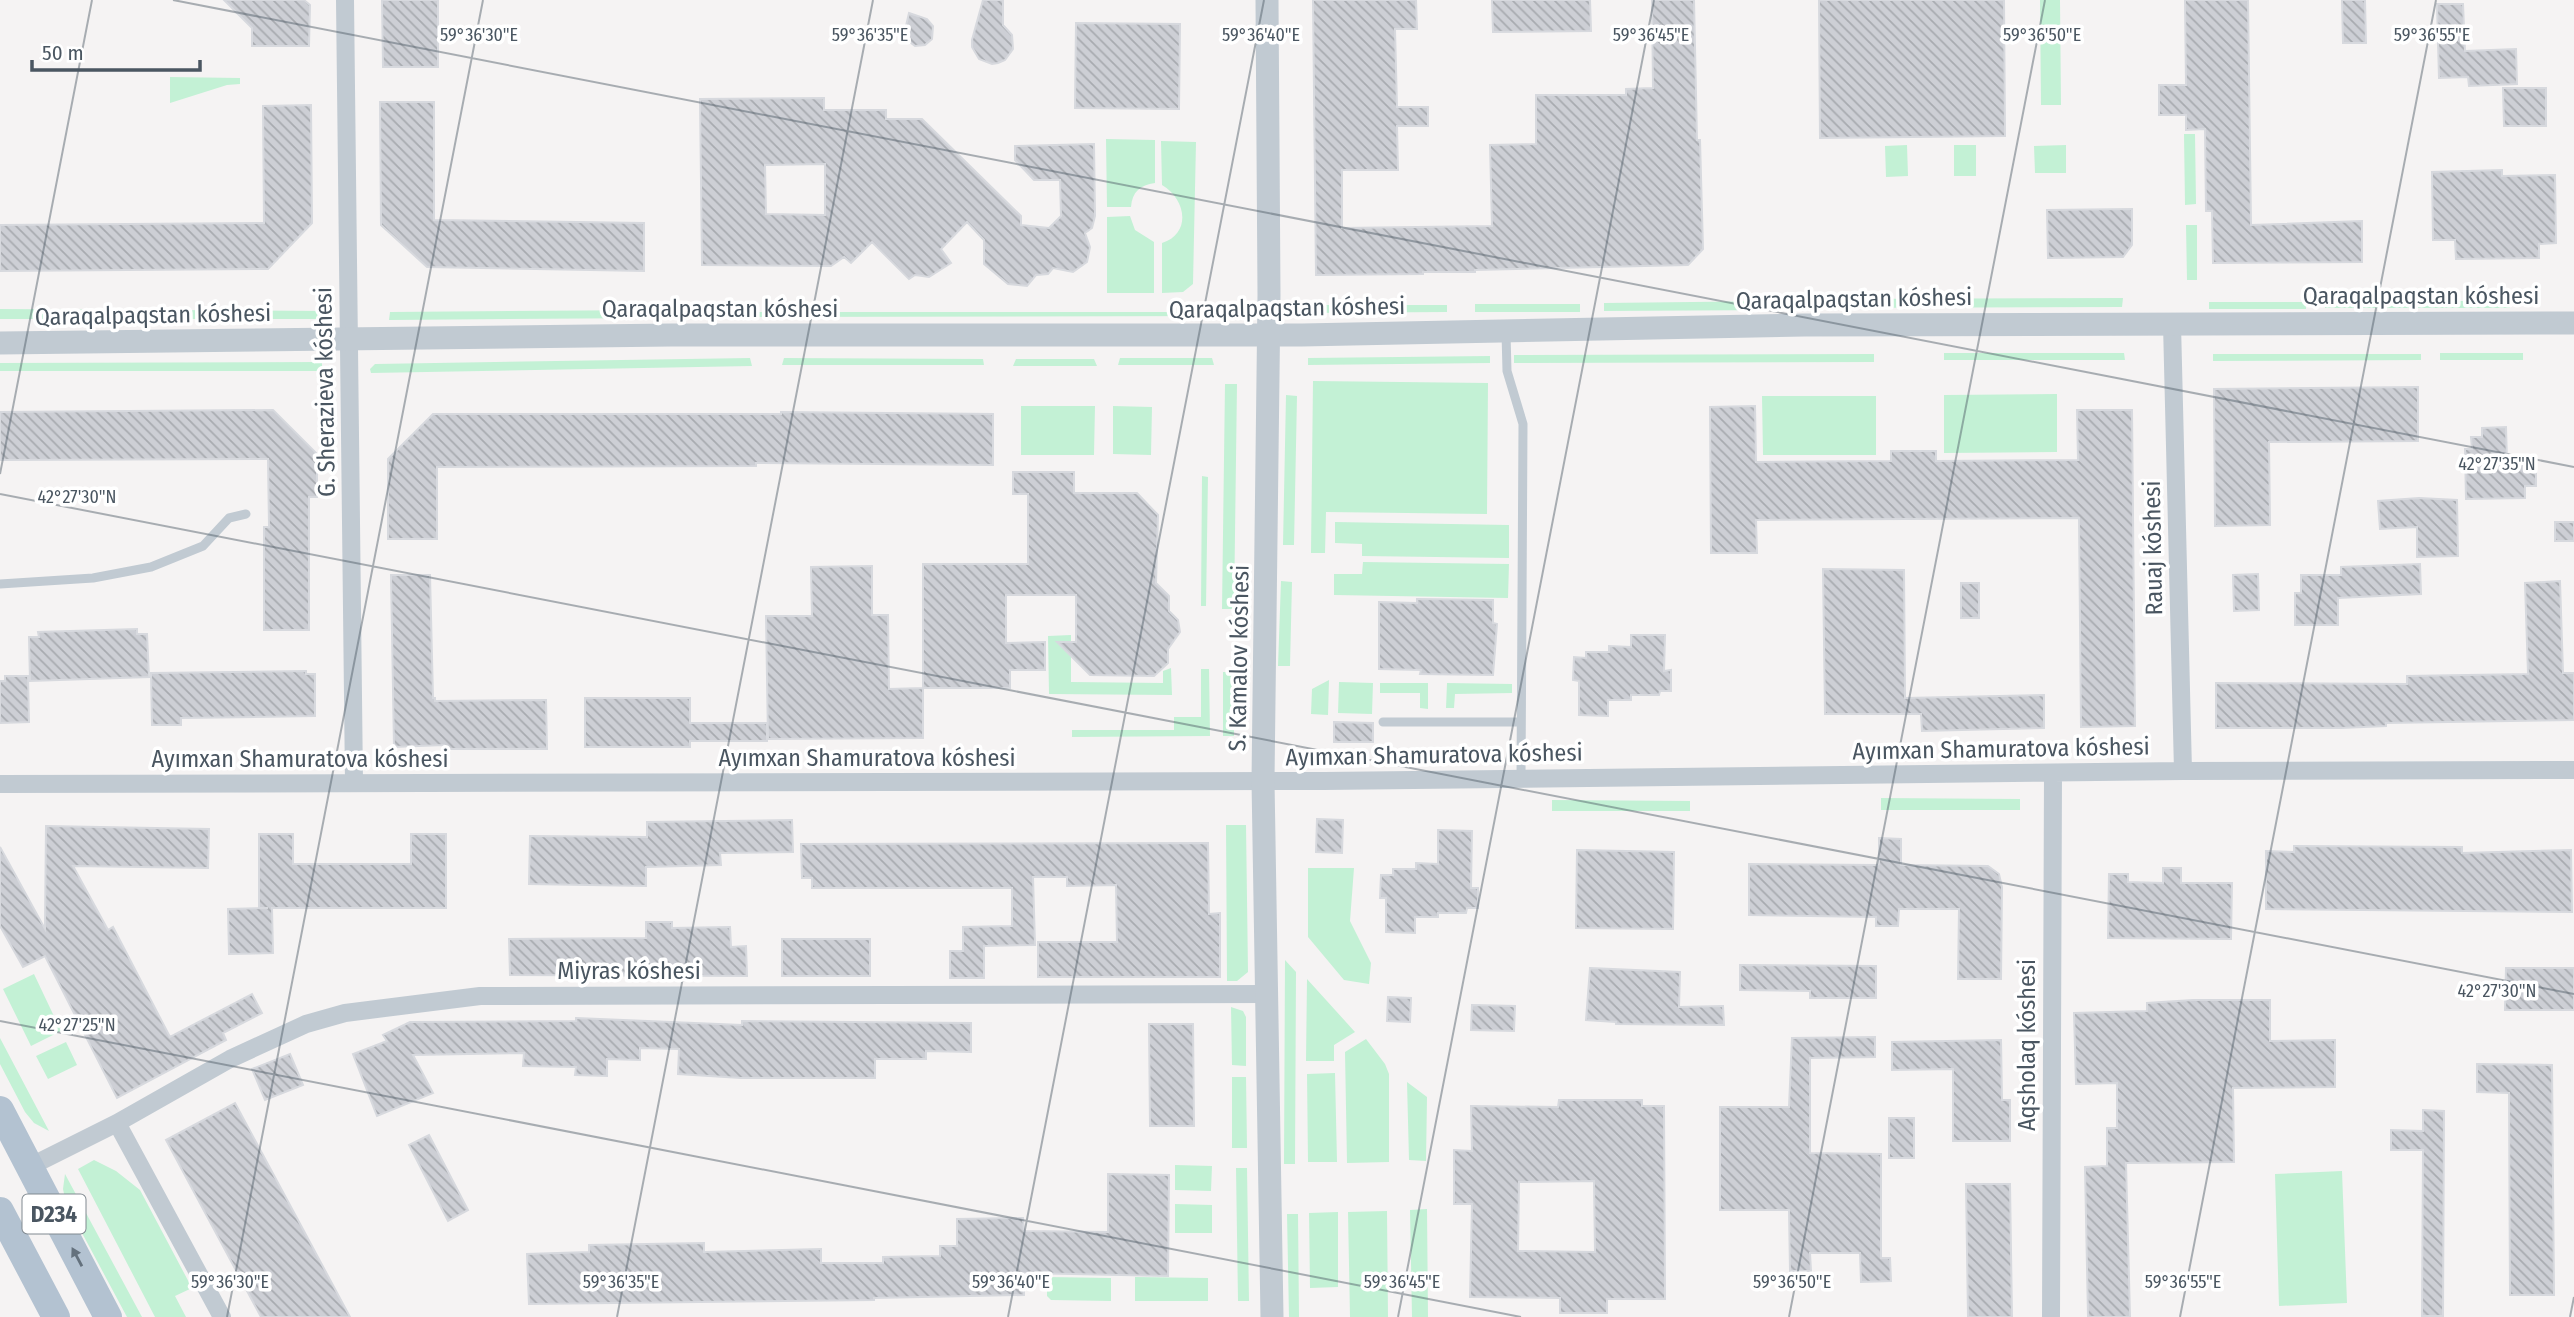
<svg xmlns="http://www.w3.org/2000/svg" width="2574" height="1317" viewBox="0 0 2574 1317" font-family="'Fira Sans Condensed',sans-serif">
	<defs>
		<pattern id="building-back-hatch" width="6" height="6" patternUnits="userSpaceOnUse" patternTransform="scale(1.75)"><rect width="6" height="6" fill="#cdcfd5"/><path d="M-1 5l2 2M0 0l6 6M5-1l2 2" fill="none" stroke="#a8abb0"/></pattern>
	</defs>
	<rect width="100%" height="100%" fill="#f5f3f3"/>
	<!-- green -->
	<path fill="#c3f1d5" d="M2040 0H2060L2061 105H2041Z
		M170 77 240 78V84L227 85 170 103Z
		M2184 134H2195L2196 204 2185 205Z
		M1106 139 1155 140V183C1140 185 1132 192 1131 207H1107Z
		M1161 141 1196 142 1193 284 1183 292 1162 293V243C1192 233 1186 199 1162 185Z
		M1907 145 1908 176 1886 177 1885 146Z
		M1954 145H1976V176H1954Z
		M2066 145V173H2035L2034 146Z
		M1130 216 1135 230 1154 242V293H1107V217Z
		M2186 225H2197V280H2187Z
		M2123 298 2122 307 1833 308 1832 299Z
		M1782 301V310L1604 311V303Z
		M2325 301H2509L2510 308H2325Z
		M2209 302H2306V309H2209Z
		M1475 304H1580V312H1475Z
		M1307 305H1447V312L1307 313Z
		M0 309 322 311V319H0Z
		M659 310 660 318 389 320 390 312Z
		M704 312H1219L1218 316 704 317Z
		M1944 353H2124L2125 360H1944Z
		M2440 353H2523V360H2440Z
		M1874 354V362L1514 363V355Z
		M2213 354H2421V360L2213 361Z
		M1490 356V363L1308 365V358Z
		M750 358 752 366 371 373 370 369 375 364Z
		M784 358 983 359 984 365H782Z
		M1120 358H1212L1214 365H1118Z
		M1016 359H1094L1097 366H1013Z
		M322 362V371H0V363Z
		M1313 381 1488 383 1487 514 1326 512 1325 553H1311Z
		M1225 384H1237L1234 609H1222Z
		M2057 394V452L1944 453V395Z
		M1286 395 1297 396 1294 545H1283Z
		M1762 396H1876V455H1763Z
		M1021 406H1095L1094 455H1021Z
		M1113 406 1152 407 1151 455 1113 454Z
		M1202 476 1208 477 1206 606H1201Z
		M1335 522 1509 525V558L1362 556V544L1335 543Z
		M1363 562 1509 564 1508 598 1334 595V574H1362Z
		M1281 581 1292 582 1290 666H1278Z
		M1071 635V682L1163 683V671L1171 668 1172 695 1049 694 1048 636Z
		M1201 669H1209L1210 736 1072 737V730H1174V717H1201Z
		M1223 672H1234V736H1223Z
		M1329 680 1328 715 1311 714 1312 689Z
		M1339 682 1373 683 1372 714 1338 713Z
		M1380 683H1428V709L1420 708V693H1380Z
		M1447 683 1512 684V693L1455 694 1454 708H1446Z
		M1881 798 2020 799V810H1881Z
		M1552 800 1690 801V811H1552Z
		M1226 825H1246L1248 972 1237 981H1227Z
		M1308 868H1354L1350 921 1371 963 1369 984 1344 980 1308 937Z
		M1285 960 1296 972 1295 1164H1284Z
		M34 974 61 1031 31 1046 3 989Z
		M1307 979 1355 1032 1334 1045V1061H1306Z
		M1231 1007 1243 1011 1246 1017V1066L1232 1065Z
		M0 1038 49 1131 34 1123 25 1112 0 1064Z
		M1366 1039 1385 1064 1389 1074V1162L1347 1163 1345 1052Z
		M66 1042 77 1065 48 1079 36 1056Z
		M1335 1073 1337 1162H1308L1307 1074Z
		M1232 1077H1246L1247 1148H1232Z
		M1407 1082 1427 1097 1426 1161 1409 1160Z
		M94 1160 116 1171 140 1190 192 1288 175 1296 186 1317H155L78 1169Z
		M1175 1165 1212 1166 1211 1191 1175 1190Z
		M1236 1168H1247L1249 1301H1238Z
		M2342 1171 2347 1303 2279 1306 2275 1174Z
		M65 1174 142 1317H127L66 1203 63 1189Z
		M1175 1204 1212 1205V1233H1175Z
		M1427 1209 1428 1317H1412L1410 1210Z
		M1387 1211 1388 1317H1350L1348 1212Z
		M1338 1212V1287L1310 1288 1309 1213Z
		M1287 1214H1298L1299 1317H1289Z
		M1047 1277 1111 1278V1301L1051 1300 1047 1296Z
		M1135 1277 1208 1278V1301H1135Z"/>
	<!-- building -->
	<path fill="url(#building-back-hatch)" stroke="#d7d9de" stroke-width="2" fill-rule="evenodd" d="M224 0H304L310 5 309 46H252V28Z
		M382 0H438V67H383Z
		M983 0H1003V25L1012 35 1013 49 1005 60 998 63 992 64 979 59 972 47V40Z
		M1313 0H1416L1417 29H1395L1397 107H1428V126H1397L1398 170H1342V228L1492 226 1490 145 1536 144V95H1626V89L1653 88 1652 0H1694L1697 140H1700L1703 249 1688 265 1475 270V272H1423V274L1316 275Z
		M1492 0H1590L1591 31 1493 32Z
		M1819 0H2004L2005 136 1820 138Z
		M2185 0H2248L2251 225 2362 221V262L2213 263 2212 211H2206L2205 129 2186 130V115H2159V85H2186Z
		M2342 0H2365L2366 43H2343Z
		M2437 4H2463L2465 51 2516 49 2517 84 2469 86 2468 77 2439 78Z
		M909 13 927 19 933 26 932 39 925 45 915 46 907 40 905 30Z
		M1076 23 1180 24 1179 109 1075 108Z
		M2503 88H2546V126H2504Z
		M824 98V110H886V119H922L1021 216V225L1049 228 1061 216 1060 180H1034L1015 160V146L1094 144 1095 216 1092 228 1085 233 1090 247 1087 262 1073 272 1053 268 1048 274 1036 275 1027 286 1008 284 984 264V240L967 222 941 249 951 263 929 277 915 275 909 279 872 242 851 263 844 257 831 266 702 265 700 99ZM825 164V215L766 214 765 165Z
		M380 102H434V220L644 223V271L427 267 381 225Z
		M311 105 312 223 268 269 0 271V225L264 223 263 106Z
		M2502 170V176L2555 175 2556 243 2539 244V258L2456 259 2455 240H2433L2432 172Z
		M2132 209V245L2123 257 2048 258 2047 210Z
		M2418 387V441L2269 442 2270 525 2215 526 2214 389Z
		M1755 406 1756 462 1891 461V451H1936V461L2078 460 2077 410H2132L2135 726 2081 727 2079 518 1756 520 1757 553H1711L1710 407Z
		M273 410 317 454V497H309V630H264V527H269L268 459 0 460V412Z
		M781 412 993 414V465L756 463V466L437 467V539H388V459L433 414H781Z
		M2506 427 2507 461H2536V486H2525V498L2466 499 2465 449H2472L2471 437H2482V428Z
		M1013 472H1074V493H1137L1158 515 1156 583 1169 596V611L1178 620 1180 632 1168 649V663L1154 676 1090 675 1057 642H1076V595H1006V643L1045 642V670H1010V688H923V564H1028V494H1013Z
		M2419 498 2457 500 2458 556 2417 557V527L2380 529 2378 501Z
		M2555 522H2574V541H2555Z
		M2420 564 2421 594 2338 598V625H2295V593H2301V575H2341V567Z
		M872 566V615H888L889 689 923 688V738L768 739 766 616H812L811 567Z
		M1823 569 1904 570 1905 698 2044 695V728L1922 731 1921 714H1825Z
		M2258 574 2259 610 2234 611 2233 575Z
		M391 575H430L433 698H435V701L546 700 547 749H444V745L394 747Z
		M2560 581 2563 673H2574V720L2386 723V726L2341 728H2216V683L2407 684V676L2528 674 2525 583Z
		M1961 583H1979V618H1961Z
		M1417 599 1493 600V623L1497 624 1493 675 1420 674 1421 670 1379 669V602L1417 603Z
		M137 629V634H147L149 677 30 681 29 637H39L38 632Z
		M1631 635H1665L1664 671 1671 670V691H1660L1659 695H1631V700H1608V716L1579 715V681L1573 680 1574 657 1586 658V652H1609V646L1631 647Z
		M306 671V674H315V716L181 718V725H152L151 673Z
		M5 676H28L29 722 0 723V681H5Z
		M585 698H690V723H767V741H690V747H585Z
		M1334 722 1373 723V742H1334Z
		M1317 819 1343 820 1342 853 1316 852Z
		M792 820 793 852 720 853 721 865 646 867V886L529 884 530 836 647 837V822Z
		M46 826 209 829 208 868 73 866 108 930 113 927 170 1037 252 994 262 1013 223 1033 226 1040 117 1098 45 956 23 967 0 926V847L45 929Z
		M1438 830 1472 831 1471 888H1478V908H1467L1466 913H1438V917H1415V933L1386 932V898H1380L1381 875H1393V869H1416V863L1438 864Z
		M259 834H293V864H411V834H446V908H272L273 953 229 954 228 909 268 908H259Z
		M1879 838 1901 839V865L1988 866 1999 874 2002 887 2001 979H1958L1959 909H1899L1898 926H1876V917L1749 915V864L1877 865 1879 864Z
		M1208 843 1209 914 1220 913V977H1038V942H1117L1116 885 1067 886V877H1033L1035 945 984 946V978H950V951H963V927L1012 926V888H812V878H802L801 844Z
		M2294 846 2462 847V853L2571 850 2572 912 2266 909V851L2294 852Z
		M1577 850 1674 852 1673 929 1576 928Z
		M2163 868H2181V883H2232L2231 939 2108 938 2109 874H2128V882L2163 883Z
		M646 922H672V928L730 927 731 947 746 946 747 976 510 975 509 939 646 938Z
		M782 939H870V976H782Z
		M1740 965 1876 966V998H1810V991L1740 990Z
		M1590 968 1680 972 1679 1007 1723 1006 1724 1025 1616 1024V1022L1586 1020Z
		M2506 968H2574V1010H2505Z
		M1388 997 1411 998 1410 1022 1387 1021Z
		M2193 1000H2270V1041L2335 1040V1087L2233 1088 2234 1162 2126 1163 2130 1317H2088L2085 1167 2107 1166V1128H2117V1083L2076 1084 2074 1013 2147 1011V1003Z
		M1472 1005 1515 1006 1514 1031 1471 1030Z
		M576 1018 742 1025V1021L971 1023V1052L926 1051V1059H875V1078H741L678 1074 679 1049 640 1048V1060L607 1059V1076L575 1075 576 1067 523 1066 524 1053 413 1055 433 1093 377 1116 353 1054 387 1041 383 1035 410 1022 576 1021Z
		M1149 1024H1193L1194 1126H1150Z
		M1875 1037V1057L1810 1058V1153L1881 1154V1258H1890L1891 1281 1861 1282 1860 1253H1810L1811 1271H1790L1789 1210H1720V1107H1789L1792 1038Z
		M2001 1040 2002 1100H2010V1141H1953V1069L1892 1070V1042Z
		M290 1054 303 1085 265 1100 252 1069Z
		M2477 1064 2552 1065 2554 1295H2510L2509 1093 2477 1092Z
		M1559 1100H1642V1106H1664L1665 1299H1607V1313H1560V1298L1470 1297 1472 1204H1454V1150L1472 1151 1471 1106 1558 1107ZM1594 1181 1595 1252 1518 1251 1519 1182Z
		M235 1103 298 1220 350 1317H261L166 1140Z
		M2423 1110 2444 1111 2443 1316H2422L2423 1150H2391V1130L2423 1131Z
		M1889 1118H1914V1158H1889Z
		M429 1135 468 1210 448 1221 409 1145Z
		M1108 1174 1169 1175 1168 1276 1024 1273V1295L874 1298V1300L529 1304 527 1254 589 1252V1245L704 1243V1252L821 1249V1263H883V1257L940 1256V1246H957V1219L1023 1218 1024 1231 1108 1232Z
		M1966 1184H2010L2012 1317H1968Z"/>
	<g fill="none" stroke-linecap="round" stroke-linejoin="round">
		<!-- service -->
		<path stroke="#c1cad2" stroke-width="9" d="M1506 333 1507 371 1523 424 1521 779
			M0 584 93 578 151 567 203 546 229 518 246 514
			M1383 722H1521"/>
		<!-- minor -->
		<path stroke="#c1cad2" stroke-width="18" d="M345 0 354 783
			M2172 324 2183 771
			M0 784 1324 781 2183 771 2574 770
			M117 1123 222 1317
			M29 1167 117 1123 230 1059 306 1024 345 1013 480 996 1267 994
			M2051 1317 2053 773"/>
		<!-- tertiary -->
		<path stroke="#c1cad2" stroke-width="23" d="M1267 0 1269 295 1263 781 1272 1317
			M0 343 671 335H1302L1804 325 2574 323"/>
		<!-- primary -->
		<path stroke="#b3c2d1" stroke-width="28" d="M0 1110 108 1317
			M0 1211 56 1317"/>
	</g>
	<!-- one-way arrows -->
	<defs><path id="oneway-solid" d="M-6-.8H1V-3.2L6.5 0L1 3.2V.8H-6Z" transform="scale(1.75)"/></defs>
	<use fill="#64717d" href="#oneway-solid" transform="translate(77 1257) rotate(-118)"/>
	<!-- ticks -->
	<path fill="none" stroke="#4a5661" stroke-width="2" stroke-opacity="0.45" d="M173 0 2574 467M0 474 92 0M0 494 2574 994M0 1021 1521 1317M227 1317 483 0M617 1317 873 0M1008 1317 1264 0M1398 1317 1654 0M1789 1317 2045 0M2180 1317 2436 0M2570 1317 2574 1297"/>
	<g text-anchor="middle" stroke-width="7" stroke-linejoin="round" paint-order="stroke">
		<!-- shield labels -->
		<rect fill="#fff" stroke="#808990" stroke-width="2" x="22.5" y="1194.5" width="63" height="39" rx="5"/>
		<g font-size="23" font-weight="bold" fill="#4a5661">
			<text x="54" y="1222">D234</text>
		</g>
		<!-- street labels -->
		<g font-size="24" fill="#4a5661" stroke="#fff">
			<text x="2421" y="304">Qaraqalpaqstan kóshesi</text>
			<text transform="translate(1854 299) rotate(-1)" y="8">Qaraqalpaqstan kóshesi</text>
			<text transform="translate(1287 308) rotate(-1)" y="8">Qaraqalpaqstan kóshesi</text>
			<text x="720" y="317">Qaraqalpaqstan kóshesi</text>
			<text transform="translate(153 315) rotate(-1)" y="8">Qaraqalpaqstan kóshesi</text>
			<text transform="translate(325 392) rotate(-91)" y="8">G. Sherazieva kóshesi</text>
			<text transform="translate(2153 548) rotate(-91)" y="8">Rauaj kóshesi</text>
			<text transform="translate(1239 658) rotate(-89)" y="8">S. Kamalov kóshesi</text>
			<text transform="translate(2001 749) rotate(-1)" y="8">Ayımxan Shamuratova kóshesi</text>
			<text transform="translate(1434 755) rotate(-1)" y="8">Ayımxan Shamuratova kóshesi</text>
			<text x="867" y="766">Ayımxan Shamuratova kóshesi</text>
			<text x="300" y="767">Ayımxan Shamuratova kóshesi</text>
			<text x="629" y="979">Miyras kóshesi</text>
			<text transform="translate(2027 1045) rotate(-90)" y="8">Aqsholaq kóshesi</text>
		</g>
	</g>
	<g font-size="18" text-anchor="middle" fill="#4a5661" stroke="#fff" stroke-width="7" stroke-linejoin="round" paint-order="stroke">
		<text x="479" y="41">59°36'30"E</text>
		<text x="870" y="41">59°36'35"E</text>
		<text x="1261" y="41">59°36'40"E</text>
		<text x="1651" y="41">59°36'45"E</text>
		<text x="2042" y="41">59°36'50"E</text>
		<text x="2432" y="41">59°36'55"E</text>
		<text x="2497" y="470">42°27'35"N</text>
		<text x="77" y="503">42°27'30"N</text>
		<text x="2497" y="997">42°27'30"N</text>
		<text x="77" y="1031">42°27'25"N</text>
		<text x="230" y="1288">59°36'30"E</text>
		<text x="621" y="1288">59°36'35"E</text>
		<text x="1011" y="1288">59°36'40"E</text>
		<text x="1402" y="1288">59°36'45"E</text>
		<text x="1792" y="1288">59°36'50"E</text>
		<text x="2183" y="1288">59°36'55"E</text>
	</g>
	<!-- scale -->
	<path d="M32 60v10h168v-10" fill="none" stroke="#4a5661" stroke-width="3.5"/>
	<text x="42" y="60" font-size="21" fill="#4a5661" stroke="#ffffff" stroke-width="5" paint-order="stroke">50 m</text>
</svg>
